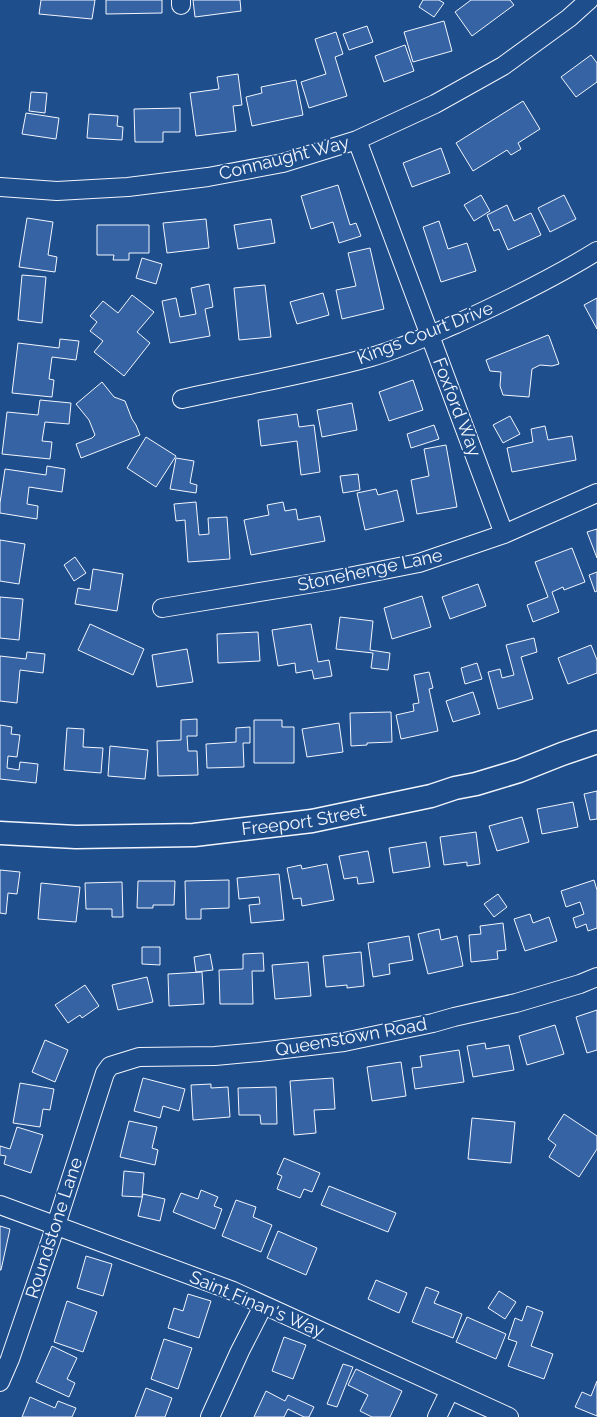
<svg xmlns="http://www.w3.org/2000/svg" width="597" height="1417" viewBox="0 0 597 1417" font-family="Raleway,sans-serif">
	<rect width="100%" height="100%" fill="#1f4e8c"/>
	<!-- building -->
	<path fill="#3563a3" stroke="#f2f6ff" d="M41 0H95L92 19 39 14Z
		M106 0H162V13L106 14Z
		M193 0H240L241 11 195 17Z
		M423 0H439L444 3 434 17 419 7Z
		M471 0H510L514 5 472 36 455 12Z
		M444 21 452 51 413 62 404 32Z
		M367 26 373 42 349 50 343 34Z
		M336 32 343 54 335 57 347 96 309 108 301 82 326 74 315 39Z
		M405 45 414 71 384 82 375 56Z
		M591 55 597 63V82L576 97 561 77Z
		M238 74 242 105 233 106 236 131 196 136 190 93 219 89 217 77Z
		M296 80 303 115 252 126 246 97 262 93 261 87Z
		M31 92 47 93 45 113 29 111Z
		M523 101 540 129 518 143 521 149 511 155 507 150 473 171 456 143Z
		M180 108V132H163V142H135L134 109Z
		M26 113 59 118 56 139 22 134Z
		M89 114 118 116 117 126 123 127 122 140 87 138Z
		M441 148 450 173 412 187 403 163Z
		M338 185 350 225 356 223 361 236 339 243 333 222 311 229 301 196Z
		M481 195 490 211 474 221 464 205Z
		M564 195 576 219 550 232 538 208Z
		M507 205 514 221 531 213 541 235 508 250 499 229 494 231 487 215Z
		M27 218 53 222 48 255 57 257 55 272 19 267Z
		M206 219 209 248 167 253 163 223Z
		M271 219 275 243 238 249 234 225Z
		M439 221 448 249 467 243 476 271 441 282 423 227Z
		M97 225H149V253H129V260H113L114 255H97Z
		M370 248 384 309 342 319 336 290 356 286 348 253Z
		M142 258 162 264 156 284 136 278Z
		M22 275 46 277 42 323 18 320Z
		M209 284 213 307 205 309 210 336 170 343 162 301 176 298 180 317 196 314 191 288Z
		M265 285 271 337 239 340 234 288Z
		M323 293 329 315 297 324 290 302Z
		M132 295 154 312 137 332 150 343 124 376 94 352 103 341 90 331 97 322 90 316 103 301 118 313Z
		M597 298V329L584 305Z
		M548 335 549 336 559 364 552 366 540 365 532 369 529 397 503 395 500 386 501 372 490 371 486 360Z
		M60 339 79 341 76 360 52 357 49 379 54 380 52 397 12 393 18 343 59 348Z
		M413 380 423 410 389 421 379 392Z
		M102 382 114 397 125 401 132 419 136 425 140 435 81 458 76 444 92 438 95 435 89 420 76 404Z
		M40 400 71 403 69 424 45 422 42 441 52 442 50 459 2 454 7 412 38 415Z
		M352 403 357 430 322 437 317 410Z
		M297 414 299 427 314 425 320 472 301 475 297 441 261 446 258 420Z
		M510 416 520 434 503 443 493 425Z
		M434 425 439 439 411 448 407 434Z
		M545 426 548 440 572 436 576 460 512 472 507 448 533 442 531 429Z
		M146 437 176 456 156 487 127 468Z
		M446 445 457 507 417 514 411 480 429 476 424 449Z
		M176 458 194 461 190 483 197 485 196 493 170 489Z
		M47 466 65 469 62 492 29 487 27 504 38 506 37 519 0 513V503L5 469 46 475Z
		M358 474 360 490 343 493 340 476Z
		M376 489 378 495 397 490 404 521 365 530 357 493Z
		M196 502 199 535 209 534 208 518 227 517 230 559 188 562 185 520 176 521 174 504Z
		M283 502 285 511 296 509 298 520 320 516 325 541 251 555 244 520 269 515 267 505Z
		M597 529V558L587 532Z
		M0 540 25 544 19 584 0 581Z
		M572 548 585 582 564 590 563 587 552 592 559 612 533 622 527 605 548 597 535 562Z
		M75 557 86 573 74 581 64 565Z
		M93 569 123 574 117 611 75 604 78 588 90 590Z
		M597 572V591L595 592 589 575Z
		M478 584 486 606 450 619 442 597Z
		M422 596 431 627 392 639 384 608Z
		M0 597 23 599 19 640 0 638Z
		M340 617 373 621 370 650 390 653 388 670 371 668 373 653 336 649Z
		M90 624 144 649 133 675 78 650Z
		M311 624 318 662 329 660 332 676 314 679 312 670 296 673 295 663 278 666 272 630Z
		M258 632 260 661 218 663 217 634Z
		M534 638 537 652 521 657 533 699 498 709 488 672 500 669 502 678 514 675 506 645Z
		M591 645 597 660V673L568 684 558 658Z
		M187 649 193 682 157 687 152 655Z
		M27 652 45 654 43 673 20 670 17 703 0 701V656L26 659Z
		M477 663 482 679 465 684 461 668Z
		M429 672 433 688 429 689 438 731 401 739 396 715 414 711 413 704 419 703 414 675Z
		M473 692 480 714 453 722 446 701Z
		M391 712 392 742 367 743V745L351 746 350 713Z
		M197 719V736H187L188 751H197L198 775 158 776 157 741 181 740V720Z
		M254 720H282V727H294V763H254Z
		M339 723 343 752 307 757 302 729Z
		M0 725 12 727 11 734 20 735 17 757 8 756 7 768 19 770 20 762 38 764 36 783 0 779Z
		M250 727V743H243L244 767 207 768 206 744 236 742V728Z
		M67 728 84 729 83 747 103 748 101 773 64 770Z
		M110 746 148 750 145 779 108 776Z
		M597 791V819L590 820 584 794Z
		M573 802 578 827 542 834 537 809Z
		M522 817 529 842 497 851 489 826Z
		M476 832 480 864 467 866V862L444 865 440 837Z
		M426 842 430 867 393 873 389 848Z
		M368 851 374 882 358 884 357 877 344 879 339 856Z
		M327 864 334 900 302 906 301 898 293 899 287 868 301 865 302 869Z
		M0 870 20 872 17 894 8 893 6 914 0 913Z
		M279 874 284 920 251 923 249 905 260 904 259 897 239 899 237 878Z
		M229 880V908L201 909V919H186L185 881Z
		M594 880 597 890V928L588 931 586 924 576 928 573 918 584 914 580 902 566 907 561 891Z
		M138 881H175L174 905H153V908H137Z
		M122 882 123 917H112V909H86L85 883Z
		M41 883 80 887 76 922 38 919Z
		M498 894 507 907 494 917 484 904Z
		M530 914 533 923 549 917 557 941 525 951 514 919Z
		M503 923 506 950 497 951 498 959 471 962 469 935 481 934 480 926Z
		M439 929 441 940 457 936 463 966 428 974 418 934Z
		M409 936 413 960 389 964 390 974 373 977 368 943Z
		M142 947H160V965L142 964Z
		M361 952 364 986 347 988V985L326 987 323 956Z
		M263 953 264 971H252L253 1004H220L219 970 243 969V954Z
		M210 954 213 970 196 972 194 957Z
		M308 962 311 996 275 999 272 965Z
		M202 972 204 1004 169 1006 168 974Z
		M147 977 153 1002 118 1010 112 985Z
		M85 985 99 1006 82 1018 80 1015 68 1023 55 1005Z
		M597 1010V1050L587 1053 576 1017Z
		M555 1025 564 1054 527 1065 519 1036Z
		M45 1040 68 1050 55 1082 32 1072Z
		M485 1043 486 1049 509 1045 514 1070 473 1077 467 1046Z
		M459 1050 464 1082 415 1089 412 1068 422 1067 420 1056Z
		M401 1062 406 1096 372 1101 367 1067Z
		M143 1078 185 1089 179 1111 163 1106 160 1118 134 1111Z
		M333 1078 335 1109 314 1110 316 1133 294 1135 290 1081Z
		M20 1083 54 1089 50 1110 43 1109 40 1127 13 1123Z
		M211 1084V1088L228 1087 230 1117 193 1120 191 1085Z
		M276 1087 277 1124H261L260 1115H239L238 1088Z
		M564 1114 597 1136V1149L579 1177 549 1157 556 1145 548 1139Z
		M472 1118 515 1122 511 1163 468 1159Z
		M129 1121 157 1127 152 1148 158 1150 155 1165 120 1157Z
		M17 1127 43 1135 31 1173 4 1164 6 1156 0 1155V1146L10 1149Z
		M284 1158 320 1173 312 1192 304 1189 300 1198 277 1189 282 1176 277 1174Z
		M124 1171 144 1173 142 1197 122 1196Z
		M329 1186 396 1213 388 1232 321 1205Z
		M201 1190 218 1197 214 1206 222 1209 215 1229 173 1212 181 1193 198 1199Z
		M143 1194 165 1199 160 1221 138 1216Z
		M236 1200 256 1207 253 1217 272 1225 261 1252 222 1236Z
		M0 1226 10 1229 1 1270H0Z
		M278 1231 317 1248 306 1275 267 1258Z
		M86 1256 112 1264 103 1296 77 1288Z
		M376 1280 407 1293 399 1313 368 1299Z
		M426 1287 439 1292 434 1303 462 1314 453 1338 412 1322Z
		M499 1291 516 1302 505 1319 488 1308Z
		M188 1294 211 1301 199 1338 168 1328 174 1308 183 1311Z
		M67 1301 97 1312 83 1352 54 1342Z
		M527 1306 543 1312 531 1346 553 1354 544 1379 508 1366 517 1342 508 1339 515 1318 522 1321Z
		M467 1317 506 1334 496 1359 456 1342Z
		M284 1337 306 1345 293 1379 272 1371Z
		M164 1339 192 1348 178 1389 151 1379Z
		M52 1346 77 1358 67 1379 75 1383 69 1397 36 1382Z
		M343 1364 353 1367 337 1407 327 1404Z
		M356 1369 402 1391 390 1417H372L360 1411 368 1395 348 1385Z
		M597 1381V1416L575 1407 582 1392 591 1396Z
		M146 1388 172 1398 165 1417H135Z
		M266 1391 285 1401 288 1395 314 1407 309 1417H304L288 1409 284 1417H254Z
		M30 1397 55 1408 58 1401 76 1408 72 1417H22Z"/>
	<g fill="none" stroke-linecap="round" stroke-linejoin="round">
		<defs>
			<path id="minor" d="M181 0V5
				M357 140 504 534
				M0 187 57 191 128 187 208 177 283 163 357 140 435 104 503 66 569 18 589 0
				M182 399C245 385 309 374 371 357 400 349 428 336 456 324 504 302 552 279 597 251
				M162 608 333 580 419 563 504 534 597 493
				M0 1205 233 1291 509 1417
				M0 1382 10 1359 56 1225 105 1073 110 1066 139 1057 215 1056 259 1052 344 1042 433 1023 454 1017 516 1003 580 984 597 977
				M210 1417 240 1351 263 1306
				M437 1417 450 1390"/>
			<g id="major">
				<path id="s1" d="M0 833 76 837 194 835 312 821 431 796 455 788 476 784 519 771 562 754 597 742"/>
			</g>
		</defs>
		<!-- minor casing -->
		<use href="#minor" stroke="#f2f6ff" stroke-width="20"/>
		<!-- major casing -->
		<use href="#major" stroke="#f2f6ff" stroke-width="25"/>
		<!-- minor -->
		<use href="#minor" stroke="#1f4e8c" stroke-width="18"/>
		<!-- major -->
		<use href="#major" stroke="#1f4e8c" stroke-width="22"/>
	</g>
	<g text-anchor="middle" stroke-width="4" stroke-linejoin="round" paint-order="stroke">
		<!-- street labels -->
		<g font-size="18" fill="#f2f6ff" stroke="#1f4e8c">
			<text transform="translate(284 158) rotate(-14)" y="6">Connaught Way</text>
			<text transform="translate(425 333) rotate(-21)" y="6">Kings Court Drive</text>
			<text transform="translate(457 407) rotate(69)" y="6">Foxford Way</text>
			<text transform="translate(370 570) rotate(-12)" y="6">Stonehenge Lane</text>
			<text dy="6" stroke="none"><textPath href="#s1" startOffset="305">Freeport Street</textPath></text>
			<text transform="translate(351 1037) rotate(-10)" y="6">Queenstown Road</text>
			<text transform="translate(54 1228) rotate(-72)" y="6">Roundstone Lane</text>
			<text transform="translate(257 1304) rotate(23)" y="6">Saint Finan's Way</text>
		</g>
	</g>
</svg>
